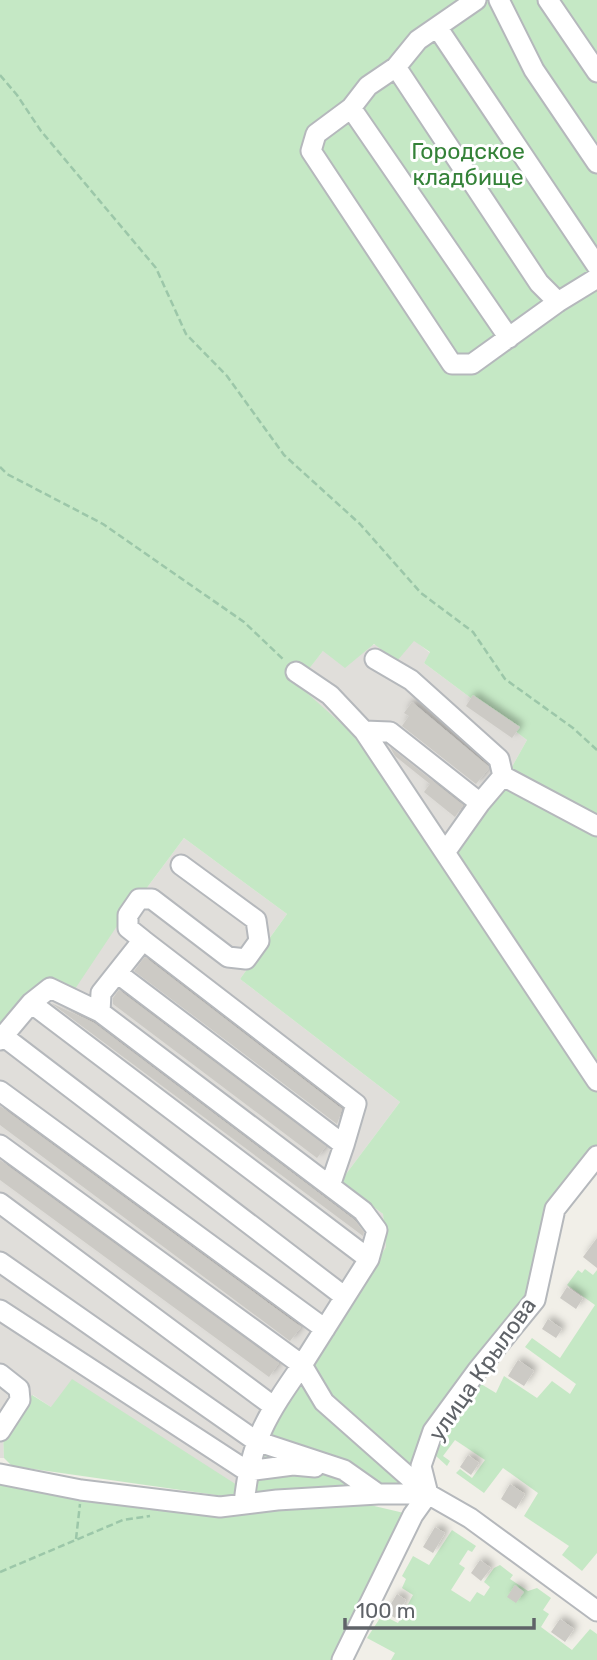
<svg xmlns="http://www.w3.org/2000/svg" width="597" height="1660" viewBox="0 0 597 1660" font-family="Rubik,sans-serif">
	<defs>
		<filter id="shadow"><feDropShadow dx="4" dy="-4" stdDeviation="3.5" flood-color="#0004"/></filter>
	</defs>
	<rect width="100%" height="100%" fill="#f1efe8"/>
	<!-- industrial -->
	<path fill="#e0deda" d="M414 640 430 653 424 663 527 740 495 797 446 861 297 683 323 651Z
		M184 838 287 914 240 979 400 1102 340 1182 383 1214 386 1247 278 1419 251 1494 51 1407 33 1395 3 1436 4 1458H0V1034L143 893Z"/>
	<!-- green -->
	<path fill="#c5e8c5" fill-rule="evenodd" d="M0 0H597V1149L550 1209 529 1299 426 1429 403 1484 230 1497 12 1466 4 1458 3 1436 32 1395 51 1407 72 1379 251 1494 278 1419 386 1247 383 1214 340 1182 400 1102 240 979 287 914 184 838 143 893 137 896 75 989 51 982 0 1034ZM414 641 430 652 424 663 527 740 495 797 446 860 373 752 297 684 323 651 345 668 374 644 397 661Z
		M585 1269 593 1275 597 1270V1553L582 1571 562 1555 569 1546 524 1516 538 1493 503 1468 484 1493 456 1473 460 1469 472 1478 485 1460 455 1440 443 1456 450 1461 447 1466 436 1456 441 1438 481 1384 496 1393 504 1376 537 1398 552 1381 570 1394 576 1384 525 1347 532 1338 560 1358 595 1305 567 1285 578 1270 582 1273Z
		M0 1481 227 1513 370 1505 404 1513 332 1660H0Z
		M452 1530 476 1546 472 1552 468 1550 459 1564 465 1568 451 1590 470 1602 477 1592 484 1596 490 1587 484 1582 494 1568 500 1565 513 1575 510 1579 528 1591 537 1588 551 1598 543 1610 549 1614 541 1627 572 1650 590 1629 597 1634V1660H391L395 1653 367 1638 382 1615 398 1623 413 1595 402 1588 406 1579 402 1576 413 1556 429 1565Z"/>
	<!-- building -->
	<path fill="#cccac5" filter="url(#shadow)" d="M473 695 520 727 512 738 466 706Z
		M412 702 488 766 489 768 476 784 402 726 409 716 404 713Z
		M390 747 463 805 455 817 424 792 430 784 395 756Z
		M145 957 342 1109 337 1124 134 971Z
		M119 990 326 1146 317 1158 113 1004V998Z
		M51 1003 94 1023 354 1220 364 1232 363 1236Z
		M0 1106 301 1327 290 1341 0 1125Z
		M0 1160 279 1363 269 1377 0 1180Z
		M597 1238V1268L583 1257Z
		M567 1287 583 1298 576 1309 560 1298Z
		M548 1319 562 1329 556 1338 542 1329Z
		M518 1360 534 1371 524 1386 508 1376Z
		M468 1455 479 1463 471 1475 460 1467Z
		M510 1484 525 1494 516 1509 501 1499Z
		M435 1527 445 1533 433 1553 423 1547Z
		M480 1560 491 1568 481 1581 471 1573Z
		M515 1585 524 1592 516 1603 507 1597Z
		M397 1594 406 1600 395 1618 386 1612Z
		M560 1619 574 1629 565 1642 551 1632Z"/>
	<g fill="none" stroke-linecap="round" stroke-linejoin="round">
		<defs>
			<path id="minor" d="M476 0 418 40 396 67 368 86 351 108 316 134 311 151 452 364H472L558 302 597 278
				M499 0 534 70 597 163
				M548 0 597 72
				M437 27 597 266
				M396 67 539 283 558 302
				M351 108 509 338
				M375 659 411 680 499 759 503 776 480 803 446 851
				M296 672 330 695 364 731 597 1081
				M364 731 390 732 480 803
				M503 776 597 826
				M181 865 256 920 259 941 246 959 228 957 152 899H139L128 915V928L143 940 101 993 100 1012 363 1211 377 1230 369 1259 302 1365 324 1402 428 1494 470 1518 597 1611
				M143 940 356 1104 344 1145
				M117 973 344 1145 330 1186
				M31 1003 369 1259
				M3 1036 345 1297
				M0 1040 31 1003 50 988 100 1012
				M0 1091 325 1329
				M0 1145 302 1365C267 1415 250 1441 244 1504
				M0 1203 273 1406
				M0 1262 256 1441 344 1470 378 1494
				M0 1310 247 1471 293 1465 315 1467
				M0 1374 19 1389 20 1400 0 1431
				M0 1474 81 1490 220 1507 277 1500 378 1494H428
				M342 1660 413 1515 428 1494 421 1466 433 1431 477 1371 535 1300 555 1209 597 1156"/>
		</defs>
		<!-- minor casing -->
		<use href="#minor" stroke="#b5b8bc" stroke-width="23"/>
		<!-- path -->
		<path stroke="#9cc7a9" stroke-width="2.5" stroke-dasharray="7 3.5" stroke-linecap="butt" d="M0 75 17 95 41 131 156 268 186 334 227 376 284 455 360 524 421 593 473 632 505 679 573 728 597 750
			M0 467 7 474 103 524 244 622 285 661
			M76 1539 80 1504
			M0 1572 123 1520 150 1516"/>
		<!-- minor -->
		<use href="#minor" stroke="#fff" stroke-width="19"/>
	</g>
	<g text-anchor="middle" stroke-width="6" stroke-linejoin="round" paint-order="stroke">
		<!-- park labels -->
		<g font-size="23" fill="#348238" stroke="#fff">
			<text x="468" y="159">Городское<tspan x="468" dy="26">кладбище</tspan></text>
		</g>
		<!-- street labels -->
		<g font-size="23" fill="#5f6368" stroke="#fff">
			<text transform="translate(482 1369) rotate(-55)" y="8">улица Крылова</text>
		</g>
	</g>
	<!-- scale -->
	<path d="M345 1618v10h189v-10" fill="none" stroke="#5f6368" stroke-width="3.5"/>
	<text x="356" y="1618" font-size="21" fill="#5f6368" stroke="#ffffff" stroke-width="5" paint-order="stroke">100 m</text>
</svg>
